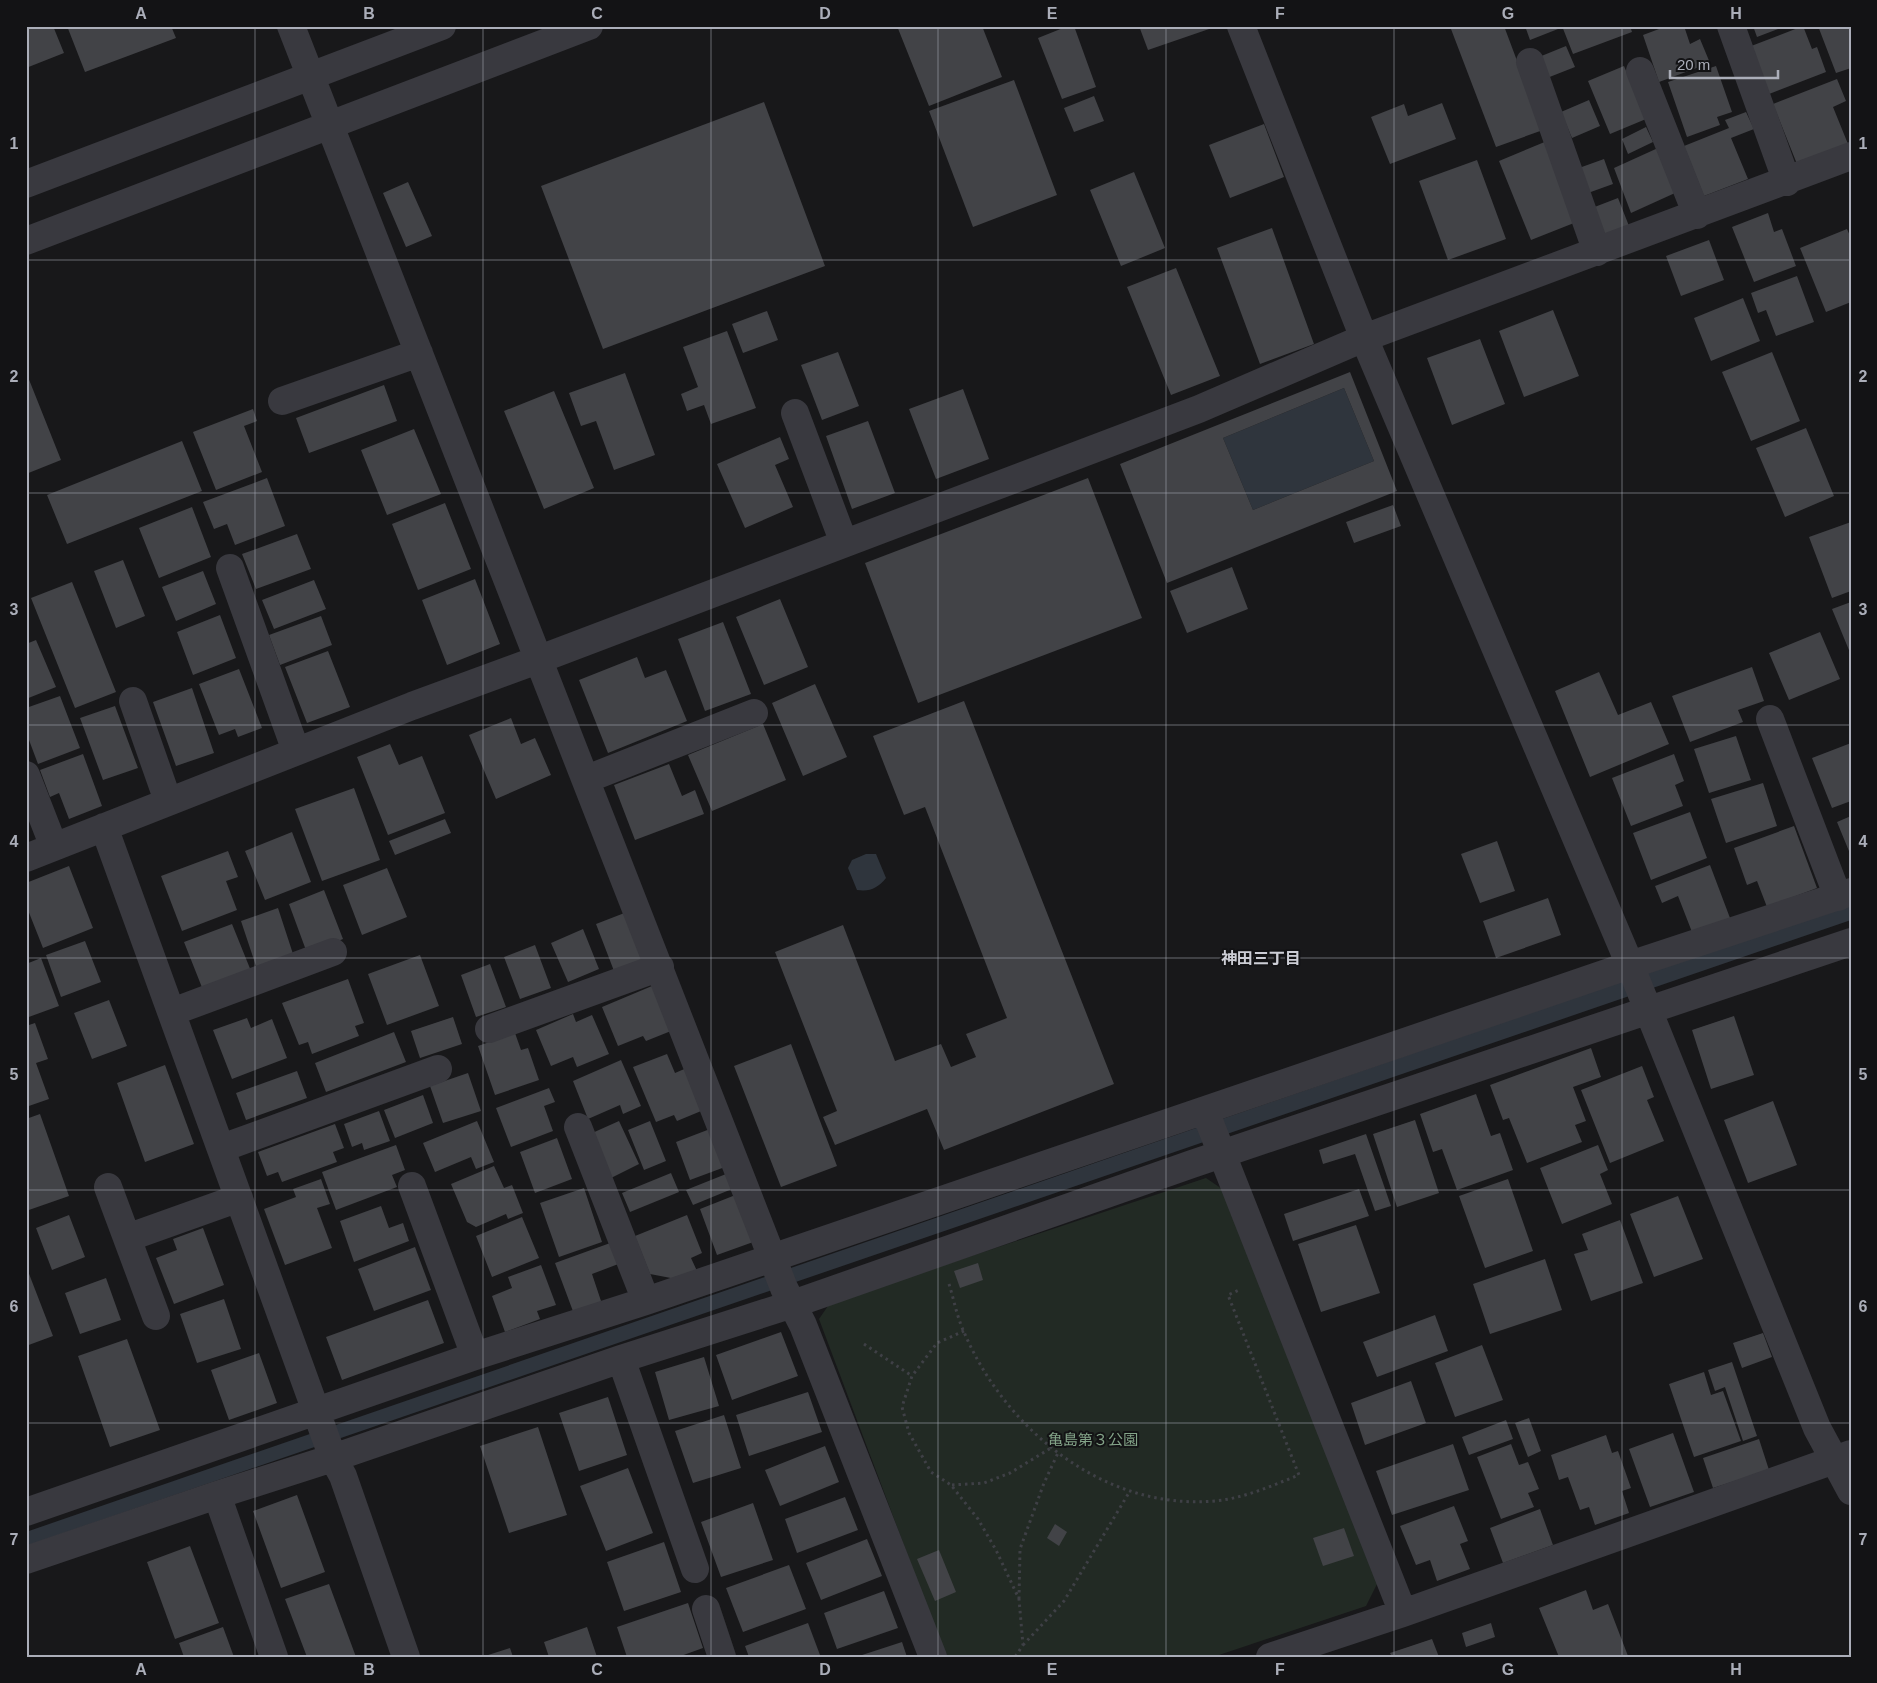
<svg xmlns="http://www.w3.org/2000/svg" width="1877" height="1683" viewBox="0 0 1877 1683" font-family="Arial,'Noto Sans JP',sans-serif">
	<rect width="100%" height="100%" fill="#18181a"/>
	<!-- green -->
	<path fill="#222a24" d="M1206 1178 1225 1191 1378 1582 1366 1606 1213 1657H946L819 1319 830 1303Z"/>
	<!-- water -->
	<path fill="#2f353d" d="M1344 388 1374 461 1253 510 1223 438Z
		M866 854H876L886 878C878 888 870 892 857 890L848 868 852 860Z
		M1851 902V920L26 1546V1532Z"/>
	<!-- building -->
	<path fill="#424347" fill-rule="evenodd" d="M26 26H53L64 53 26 68Z
		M67 26H171L176 38 85 72Z
		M897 26H982L1002 77 929 106Z
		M1068 26H1074L1096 87 1062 99 1038 38Z
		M1139 26H1211L1212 28 1148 50Z
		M1458 26H1504L1543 130 1496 147 1451 29Z
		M1525 26H1557L1558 29 1530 40Z
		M1562 26H1630L1632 32 1573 54Z
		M1667 26H1684L1690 44 1700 39 1710 63 1659 82 1643 35Z
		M1753 26H1786L1757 37Z
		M1803 26 1812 49 1817 47 1826 72 1764 96 1746 48Z
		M1818 26H1851V68L1836 73Z
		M1566 46 1575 67 1547 78 1539 57Z
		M1624 66 1646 119 1610 134 1588 81Z
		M1716 66 1732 112 1717 117 1720 125 1687 137 1668 82Z
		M1837 79 1846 101 1833 107 1848 144 1797 164 1773 104Z
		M1014 80 1057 195 973 227 929 111Z
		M1094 96 1104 121 1074 132 1064 108Z
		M1589 100 1600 126 1572 138 1561 112Z
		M764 102 825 266 603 349 541 186Z
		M1442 103 1456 139 1390 164 1371 117 1404 104 1408 116Z
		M1746 112 1754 129 1731 138 1748 179 1704 196 1684 146 1729 128 1725 120Z
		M1264 124 1284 177 1230 198 1209 145Z
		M1646 127 1653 142 1628 154 1622 139Z
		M1547 141 1579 221 1531 240 1499 161Z
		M1658 148 1675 193 1631 213 1614 168Z
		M1604 159 1613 184 1588 193 1579 168Z
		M1477 160 1506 239 1448 260 1419 181Z
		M1134 172 1165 248 1121 266 1090 190Z
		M408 182 432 236 406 247 383 193Z
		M1618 198 1629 226 1603 236 1592 208Z
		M1768 213 1774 232 1782 229 1796 266 1754 282 1732 227Z
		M1272 228 1314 344 1260 364 1217 248Z
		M1847 229 1851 238V302L1826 312 1800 248Z
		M1709 240 1724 280 1681 296 1666 256Z
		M1176 268 1220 376 1171 395 1127 287Z
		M1797 276 1814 322 1776 336 1766 310 1758 313 1751 293Z
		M1743 298 1760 341 1711 361 1694 318Z
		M1553 310 1579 376 1524 397 1499 331Z
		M767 311 778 340 743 353 732 324Z
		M727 331 756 408 711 424 704 405 687 411 681 394 698 387 683 347Z
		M1480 339 1505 404 1452 425 1427 358Z
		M838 352 859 406 822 420 801 365Z
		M1772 352 1800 421 1751 441 1722 372Z
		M26 372 61 460 26 474Z
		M1350 372 1397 491 1167 583 1120 464ZM1344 388 1374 461 1253 510 1223 438Z
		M625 373 655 455 614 470 596 421 581 426 569 393Z
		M384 385 397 421 309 453 296 418Z
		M963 389 989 459 936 479 909 409Z
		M554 391 594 488 544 509 504 411Z
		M253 409 257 421 244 426 262 472 216 490 193 432Z
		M868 421 895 493 852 509 826 436Z
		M1806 428 1834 496 1785 517 1756 448Z
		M414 429 441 494 387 515 361 450Z
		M780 437 789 459 775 465 793 507 745 528 717 464Z
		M182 441 202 491 67 544 47 495Z
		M267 478 285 526 235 545 227 524 214 529 203 502Z
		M1088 478 1142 618 918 703 865 563Z
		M445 503 471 569 418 590 392 524Z
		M1393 505 1401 526 1354 543 1346 522Z
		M192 507 211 557 159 578 139 528Z
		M1851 522V591L1832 598 1809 537Z
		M297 534 311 569 256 589 242 554Z
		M123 560 145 616 116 628 94 571Z
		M1232 567 1248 609 1187 633 1170 591Z
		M203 571 216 604 176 621 162 587Z
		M475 579 500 644 447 665 422 600Z
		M314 580 326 609 274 629 262 600Z
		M72 582 116 692 75 708 31 598Z
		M780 599 808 667 764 685 736 617Z
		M1851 602V655L1832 609Z
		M220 615 236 658 193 675 177 632Z
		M321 616 332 645 280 665 269 635Z
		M723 622 751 694 705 711 678 639Z
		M1820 632 1840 679 1789 700 1769 653Z
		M36 640 56 687 26 699V644Z
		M328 651 350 707 307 723 285 667Z
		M637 657 645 678 666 670 687 721 608 753 579 680Z
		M1752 667 1764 701 1738 710 1743 722 1690 742 1672 696Z
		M239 669 262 728 238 737 235 729 219 735 199 684Z
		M1599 672 1618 715 1651 702 1669 744 1590 777 1555 691Z
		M815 684 847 757 803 776 772 703Z
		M192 688 214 753 176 766 153 702Z
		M60 696 80 748 38 764 26 732V708Z
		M964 701 1114 1084 944 1150 927 1109 835 1145 823 1117 837 1111 775 952 843 925 895 1061 941 1044 951 1067 976 1057 966 1034 1007 1018 925 807 904 815 873 736Z
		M115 706 138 768 103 780 80 718Z
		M511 718 521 744 535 738 551 775 496 799 469 735Z
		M763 724 786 780 712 811 688 755Z
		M1736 736 1751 780 1709 793 1694 749Z
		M1851 743V801L1832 808 1812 758Z
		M390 744 399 765 422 756 445 813 388 835 357 757Z
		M83 754 102 806 69 819 59 793 50 797 40 770Z
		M1674 754 1684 781 1675 785 1683 806 1631 826 1612 778Z
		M669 764 682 796 695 790 704 814 635 840 614 785Z
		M1763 783 1777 826 1726 843 1711 799Z
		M354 788 380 860 322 881 295 809Z
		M1690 812 1707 858 1651 880 1633 833Z
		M1851 816V856L1837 822Z
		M445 819 451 833 395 855 389 841Z
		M1794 826 1817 888 1767 907 1757 881 1747 885 1734 848Z
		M292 832 311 882 265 900 245 851Z
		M1497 841 1515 891 1480 903 1461 854Z
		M228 851 238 877 226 881 237 910 182 931 161 876Z
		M1710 865 1730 918 1692 932 1678 896 1662 903 1655 886Z
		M69 866 93 928 43 948 26 905V883Z
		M387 868 407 917 362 935 343 885Z
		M324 890 343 939 307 953 289 904Z
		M1548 898 1561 935 1496 958 1483 921Z
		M278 908 294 957 257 969 241 921Z
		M627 912 645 959 614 971 596 924Z
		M232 924 251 971 203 990 184 942Z
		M583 929 599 969 568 982 551 943Z
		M85 941 101 982 61 997 46 955Z
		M535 945 551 988 520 999 504 957Z
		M420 955 439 1006 387 1025 368 974Z
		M41 958 59 1006 26 1018V964Z
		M490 964 506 1007 476 1017 461 975Z
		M348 979 364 1023 355 1026 359 1036 312 1054 308 1042 299 1045 282 1003Z
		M652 986 671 1031 646 1041 643 1036 618 1046 602 1007Z
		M109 1000 127 1046 92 1059 74 1013Z
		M573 1014 576 1022 592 1015 609 1054 577 1067 573 1057 551 1066 536 1030Z
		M1734 1016 1754 1075 1711 1089 1692 1030Z
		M453 1017 462 1044 420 1058 411 1031Z
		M247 1018 251 1028 272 1019 287 1058 232 1079 213 1030Z
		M35 1023 48 1059 36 1063 49 1099 26 1107V1026Z
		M394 1032 406 1062 326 1092 315 1063Z
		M515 1033 521 1050 528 1048 539 1080 495 1095 478 1046Z
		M791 1044 837 1166 781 1187 734 1066Z
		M1591 1048 1601 1077 1573 1087 1586 1121 1575 1125 1582 1142 1527 1163 1509 1118 1503 1120 1490 1085Z
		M667 1054 675 1073 689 1067 706 1109 677 1121 674 1115 656 1122 633 1067Z
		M621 1060 641 1106 623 1114 620 1105 588 1119 573 1081Z
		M165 1065 194 1144 145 1162 117 1083Z
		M1642 1066 1654 1097 1647 1100 1664 1141 1610 1163 1581 1090Z
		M297 1071 307 1098 246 1120 236 1093Z
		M468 1073 481 1111 443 1123 430 1086Z
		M549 1088 555 1102 544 1106 553 1131 511 1147 496 1108Z
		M1476 1094 1491 1136 1500 1133 1513 1170 1457 1190 1442 1149 1433 1152 1420 1114Z
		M423 1095 433 1123 395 1138 384 1110Z
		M1773 1101 1797 1165 1748 1183 1724 1120Z
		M379 1111 390 1141 364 1150 362 1143 352 1147 344 1124Z
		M40 1114 69 1196 26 1211V1119Z
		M1415 1120 1439 1193 1397 1207 1373 1134Z
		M477 1121 494 1162 476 1169 471 1157 435 1172 423 1143Z
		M619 1121 639 1164 611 1178 590 1134Z
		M650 1121 666 1161 644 1170 628 1130Z
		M335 1124 344 1148 333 1152 337 1162 282 1182 278 1172 267 1176 258 1152Z
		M710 1129 725 1167 690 1180 676 1142Z
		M1366 1134 1391 1206 1375 1211 1355 1154 1323 1164 1319 1150Z
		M557 1138 572 1179 535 1193 520 1152Z
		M396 1145 405 1170 392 1175 397 1187 336 1210 322 1172Z
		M1598 1145 1608 1170 1600 1174 1612 1204 1562 1224 1540 1168Z
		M494 1166 504 1188 512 1185 523 1213 508 1219 506 1214 476 1227 467 1222 451 1184Z
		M671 1173 679 1192 630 1212 622 1193Z
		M726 1174 732 1189 693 1205 686 1190Z
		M321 1179 330 1204 317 1208 332 1248 285 1265 264 1209 296 1197 293 1189Z
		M1508 1179 1533 1251 1485 1268 1459 1196Z
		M584 1188 602 1242 559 1257 540 1203Z
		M1359 1189 1369 1216 1293 1241 1284 1214Z
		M738 1194 756 1241 717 1255 700 1209Z
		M1678 1196 1703 1259 1654 1277 1630 1214Z
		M381 1206 389 1228 403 1223 409 1241 354 1262 340 1221Z
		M69 1215 85 1257 52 1270 36 1228Z
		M687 1215 702 1253 691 1258 697 1271 676 1279 650 1274 635 1236Z
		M522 1217 539 1258 492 1277 476 1236Z
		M1620 1220 1643 1283 1591 1301 1574 1254 1588 1250 1582 1234Z
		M1356 1225 1380 1293 1321 1312 1298 1244Z
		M203 1228 224 1285 174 1304 156 1258 177 1250 173 1239Z
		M613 1242 621 1263 592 1274 602 1304 574 1314 555 1263Z
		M415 1247 431 1290 374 1311 358 1269Z
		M1545 1259 1562 1310 1490 1334 1473 1284Z
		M978 1263 983 1280 960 1288 954 1271Z
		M541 1265 556 1305 537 1311 540 1319 505 1332 492 1296 512 1288 508 1277Z
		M26 1266 53 1336 26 1346Z
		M106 1278 121 1320 80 1334 65 1293Z
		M224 1299 241 1349 197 1363 180 1314Z
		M428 1300 444 1343 342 1380 326 1337Z
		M1435 1315 1448 1351 1377 1377 1363 1342Z
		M781 1332 798 1376 732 1400 716 1355Z
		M1763 1333 1772 1357 1742 1368 1733 1343Z
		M127 1339 160 1430 110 1447 78 1356Z
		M1482 1345 1503 1400 1455 1417 1435 1363Z
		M259 1353 277 1403 229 1420 211 1370Z
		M704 1357 719 1406 669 1420 655 1372Z
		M1732 1362 1757 1436 1743 1441 1725 1387 1715 1391 1708 1370Z
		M1704 1372 1711 1395 1723 1391 1741 1441 1694 1457 1669 1384Z
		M1411 1381 1426 1423 1365 1445 1351 1403Z
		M808 1392 822 1432 749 1456 736 1415Z
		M608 1397 627 1455 579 1471 559 1413Z
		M724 1415 741 1468 693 1483 675 1431Z
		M1529 1418 1541 1451 1528 1457 1515 1423Z
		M1506 1420 1513 1439 1469 1455 1462 1437Z
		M538 1427 567 1515 509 1533 480 1446Z
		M1673 1433 1694 1492 1650 1507 1629 1449Z
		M1606 1435 1612 1453 1618 1451 1631 1488 1622 1491 1629 1513 1595 1525 1589 1507 1580 1510 1568 1477 1559 1480 1551 1455Z
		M1759 1439 1769 1470 1713 1488 1703 1458Z
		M1453 1444 1469 1490 1392 1515 1376 1471Z
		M1511 1444 1519 1465 1528 1462 1539 1489 1528 1493 1534 1507 1501 1519 1477 1457Z
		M825 1446 839 1482 780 1506 765 1470Z
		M628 1468 653 1533 606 1551 580 1486Z
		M297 1495 325 1572 281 1588 253 1511Z
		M845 1497 858 1530 797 1553 785 1519Z
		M753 1503 773 1560 721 1577 701 1522Z
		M1454 1506 1468 1541 1460 1544 1470 1569 1437 1581 1430 1560 1416 1565 1400 1526Z
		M1540 1509 1553 1545 1503 1563 1490 1528Z
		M1055 1524 1067 1532 1059 1546 1047 1538Z
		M1344 1528 1354 1556 1323 1566 1313 1538Z
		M867 1539 882 1576 821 1600 806 1563Z
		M664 1542 681 1592 624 1611 607 1562Z
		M190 1546 219 1623 175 1639 147 1562Z
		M939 1550 956 1592 935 1601 917 1559Z
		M789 1565 806 1609 743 1632 726 1588Z
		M329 1584 356 1657H307L285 1599Z
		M1586 1590 1593 1610 1608 1604 1628 1656 1559 1657 1539 1608Z
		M884 1591 898 1628 837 1649 824 1613Z
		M688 1603 703 1648 678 1657H627L617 1627Z
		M808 1623 820 1655 749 1657 745 1646Z
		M1491 1623 1495 1637 1466 1647 1462 1633Z
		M223 1627 234 1657H184L179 1643Z
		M587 1627 597 1657H549L544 1642Z
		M1432 1639 1439 1657H1392L1390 1653Z
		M902 1642 907 1657H859V1656Z
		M510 1648 513 1657H485V1656Z"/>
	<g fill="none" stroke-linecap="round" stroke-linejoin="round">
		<!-- path -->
		<path stroke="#3f4046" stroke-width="3" stroke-dasharray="2.5 4" stroke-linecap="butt" d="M949 1284C954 1300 957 1317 964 1332 1005 1429 1104 1511 1215 1501 1245 1498 1271 1486 1299 1475L1228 1295 1241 1289
			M964 1331 937 1343 912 1376 902 1407 909 1433 931 1472 951 1485 978 1519 996 1550 1019 1599 1023 1645 1015 1657
			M864 1344 912 1376
			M952 1485 984 1483 1010 1473 1051 1448
			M1019 1599 1020 1549 1044 1483 1058 1453
			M1023 1645 1064 1601 1130 1491"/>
		<!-- minor -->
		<path stroke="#39393f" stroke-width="28" d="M291 26 784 1288 803 1325 933 1657
			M1241 26 1364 338 1630 965 1817 1428 1851 1491
			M1731 26 1787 182
			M1530 62 1597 252
			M1640 71 1697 215
			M26 184 442 26
			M26 241 589 26
			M282 401 419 353
			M795 413 844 543
			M230 568 296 751
			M133 701 168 801
			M1770 719 1838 897
			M26 775 54 847
			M587 779 754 713
			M104 827 333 1458 343 1476 406 1657
			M26 858 412 706 540 659 1199 409 1364 338 1851 156
			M172 1012 333 952
			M489 1029 660 967
			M1205 1111 1403 1613
			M578 1127 646 1301
			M222 1148 438 1069
			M412 1186 475 1356
			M108 1187 156 1316
			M127 1238 239 1198
			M621 1359 695 1569
			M217 1495 274 1657
			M26 1512 475 1356 646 1301 1630 965 1851 892
			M26 1560 217 1495 333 1458 621 1359 793 1304 1192 1164 1851 942
			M706 1609 722 1657
			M1270 1657 1403 1613 1851 1454"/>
	</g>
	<!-- grid -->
	<path fill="none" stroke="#abaeb9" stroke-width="1" stroke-opacity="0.55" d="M255 26V1657M483 26V1657M711 26V1657M938 26V1657M1166 26V1657M1394 26V1657M1622 26V1657M26 260H1851M26 493H1851M26 725H1851M26 958H1851M26 1190H1851M26 1423H1851"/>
	<g text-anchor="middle" stroke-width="4" stroke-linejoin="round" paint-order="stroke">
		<!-- park labels -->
		<g font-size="15" fill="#83a388" stroke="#131315">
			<text x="1093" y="1445">亀島第３公園</text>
		</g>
		<!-- neighbourhood labels -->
		<g font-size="16" font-weight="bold" fill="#cccdd5" stroke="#131315">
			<text x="1261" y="964">神田三丁目</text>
		</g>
	</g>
	<!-- border -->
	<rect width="1877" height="1683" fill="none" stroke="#131315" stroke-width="55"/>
	<!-- scale -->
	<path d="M1670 70v8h108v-8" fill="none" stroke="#abaeb9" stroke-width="2.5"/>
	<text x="1677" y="70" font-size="15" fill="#abaeb9" stroke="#131315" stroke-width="4" paint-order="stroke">20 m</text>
	<rect x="28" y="28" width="1822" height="1628" fill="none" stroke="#abaeb9" stroke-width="2"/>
	<g font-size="16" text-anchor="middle" font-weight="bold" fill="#abaeb9">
		<text x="141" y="19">A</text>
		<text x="369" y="19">B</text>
		<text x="597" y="19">C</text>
		<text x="825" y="19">D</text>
		<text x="1052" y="19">E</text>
		<text x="1280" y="19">F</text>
		<text x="1508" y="19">G</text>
		<text x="1736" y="19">H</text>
		<text x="14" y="149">1</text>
		<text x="1863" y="149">1</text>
		<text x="14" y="382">2</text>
		<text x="1863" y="382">2</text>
		<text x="14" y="615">3</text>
		<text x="1863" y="615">3</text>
		<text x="14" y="847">4</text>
		<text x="1863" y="847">4</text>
		<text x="14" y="1080">5</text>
		<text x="1863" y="1080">5</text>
		<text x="14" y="1312">6</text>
		<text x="1863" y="1312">6</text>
		<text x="14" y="1545">7</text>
		<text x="1863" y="1545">7</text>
		<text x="141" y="1675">A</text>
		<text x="369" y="1675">B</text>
		<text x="597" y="1675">C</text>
		<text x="825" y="1675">D</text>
		<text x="1052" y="1675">E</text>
		<text x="1280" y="1675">F</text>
		<text x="1508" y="1675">G</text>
		<text x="1736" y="1675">H</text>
	</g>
</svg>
